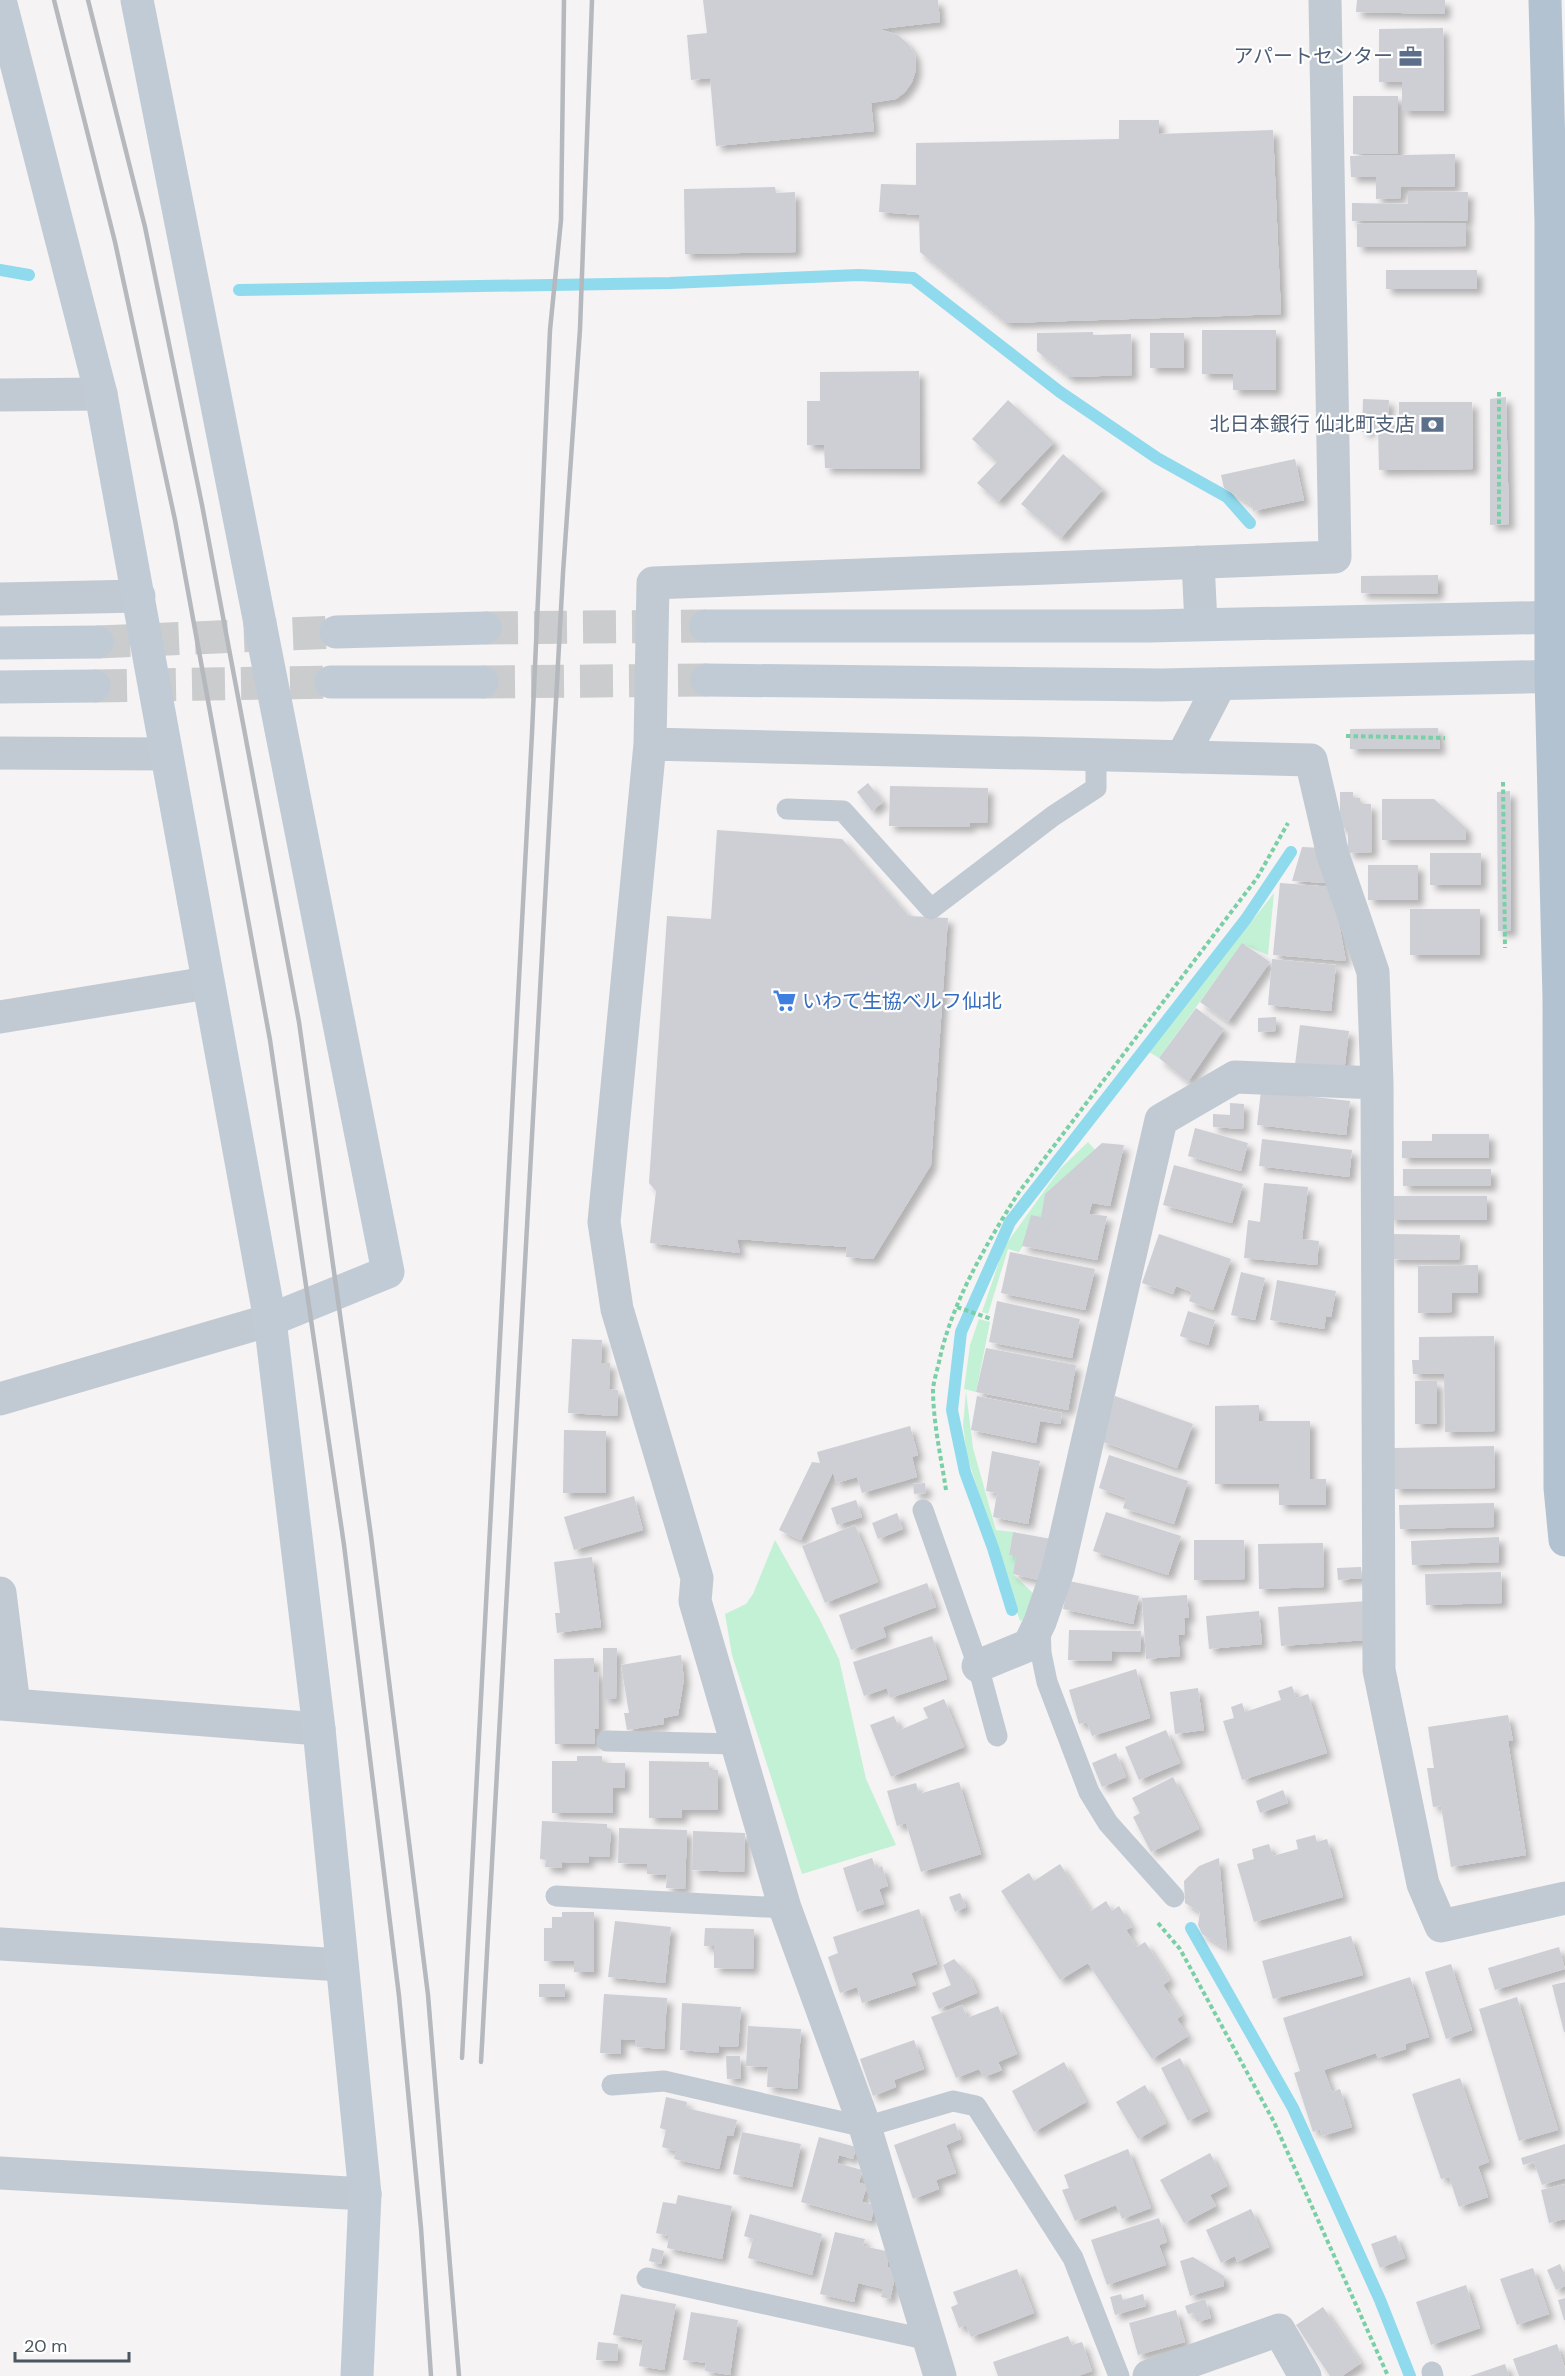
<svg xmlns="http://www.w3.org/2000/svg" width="1565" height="2376" viewBox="0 0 1565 2376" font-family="'DM Sans','Noto Sans JP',sans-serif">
	<defs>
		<filter id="shadow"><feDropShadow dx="5.5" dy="5.5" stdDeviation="3" flood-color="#0004"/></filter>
	</defs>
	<rect width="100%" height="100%" fill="#f5f3f3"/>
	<!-- green -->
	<path fill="#c3f1d5" d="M1274 893 1268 955 1242 944 1159 1058 1149 1052Z
		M1088 1142 1095 1150 1041 1217 1019 1252 1008 1249 988 1314 982 1312 1004 1247 1060 1169Z
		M979 1319 990 1322 976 1392 964 1389 970 1345Z
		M966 1392 973 1448 996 1530 1013 1532 1009 1554 1016 1555 1013 1574 1036 1596 1030 1617 1020 1621 967 1456 963 1425Z
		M775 1540 820 1620 839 1659 866 1779 896 1845 802 1874 732 1655 725 1614 746 1604 753 1594Z"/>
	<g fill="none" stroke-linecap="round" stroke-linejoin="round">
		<!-- stream -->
		<path stroke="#90daee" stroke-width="12" d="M0 270 29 275
			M239 290 670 283 859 275 913 278 1060 392 1157 458 1227 497 1250 523
			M1012 1610 993 1548 965 1472 952 1410 961 1332 1010 1222 1246 919 1291 852
			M1191 1928 1293 2108 1380 2300 1410 2376"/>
	</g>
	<!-- building -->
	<path fill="#cdcfd5" filter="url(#shadow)" d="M703 0H938L940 22 880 29 898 35 908 44 915 55 916 70 912 82 905 92 896 99 871 103 874 131 716 146 710 78 691 80 687 35 707 33Z
		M1357 0H1445V14L1356 12Z
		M1443 28 1444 111H1402V82H1379V29Z
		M1353 96H1398V154H1353Z
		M1119 120H1159V134L1273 130 1281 314 1006 323 920 252 919 215 879 212 881 184 916 185V143L1119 139Z
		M1455 154V187H1401V198L1376 199V177H1351L1350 156Z
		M775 187 776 193 795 192 796 252 685 254 684 189Z
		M1408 191 1468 192 1467 221H1352V203L1408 204Z
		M1466 223V246L1357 247V224Z
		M1386 270H1477V289H1386Z
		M1202 330H1276V390H1233V374H1202Z
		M1093 332V335L1131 334 1132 375 1069 377 1037 351V333Z
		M1150 333H1184V368H1150Z
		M919 371 920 469 825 468 824 445H807V401H820V372Z
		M1506 397 1509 524 1490 525V399Z
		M1363 399 1389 400 1388 416H1370V432H1362Z
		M1008 400 1054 442 998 502 977 483 997 462 972 439Z
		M1399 402H1472L1473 469 1379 470 1378 426 1399 425Z
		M1063 454 1103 489 1061 538 1021 504Z
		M1295 459 1304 500 1253 511 1252 505 1224 488 1221 475Z
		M1438 575V594L1361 593V576Z
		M1438 728 1440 749H1350V729Z
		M868 783 883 802 872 811 857 792Z
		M890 786 988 788 987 823H970V827L889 826Z
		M1510 791 1511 931H1498L1497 792Z
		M1340 792H1353V798H1360V804H1371L1372 852 1348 853V828H1340Z
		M1382 799H1434L1466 828V840H1382Z
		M717 830 842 839 909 916 948 918 931 1165 873 1259 846 1257 847 1247 737 1239 740 1253 650 1243 656 1191 649 1183 667 916 711 919Z
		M1302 847 1323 848 1329 883 1292 881Z
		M1430 853H1481V885H1430Z
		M1368 865H1418V900H1368Z
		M1280 883 1332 887 1346 961 1273 955Z
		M1410 909H1480V955H1410Z
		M1242 943 1270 962 1228 1022 1200 1002Z
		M1272 959 1336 965 1331 1011 1268 1005Z
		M1196 1008 1224 1029 1188 1082 1159 1058Z
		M1276 1017V1031L1258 1032V1018Z
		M1300 1025 1349 1031 1344 1072 1295 1065Z
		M1261 1091 1350 1101 1346 1135 1257 1125Z
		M1230 1103 1244 1104 1243 1129 1213 1127V1114L1230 1115Z
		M1195 1128 1248 1143 1241 1171 1188 1156Z
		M1432 1134H1489V1158H1402V1141H1432Z
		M1262 1139 1352 1150 1349 1177 1259 1166Z
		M1102 1143 1124 1145 1110 1206 1092 1203 1089 1214 1107 1216 1097 1260 1022 1246 1031 1215 1041 1217 1045 1194Z
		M1174 1165 1243 1184 1232 1223 1163 1205Z
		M1403 1169H1491V1186H1403Z
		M1264 1183 1308 1187 1302 1239 1319 1241 1317 1265 1244 1258 1248 1220 1260 1222Z
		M1390 1196H1487V1220H1390Z
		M1159 1234 1231 1259 1213 1310 1189 1301 1192 1292 1176 1286 1173 1294 1142 1283Z
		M1391 1234 1460 1235 1459 1260 1390 1259Z
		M1010 1252 1095 1269 1085 1310 1001 1293Z
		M1478 1265V1293H1452V1312L1418 1313V1266Z
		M1241 1272 1265 1278 1255 1320 1231 1315Z
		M1277 1280 1336 1291 1331 1317 1326 1316 1324 1329 1270 1320Z
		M997 1301 1080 1319 1072 1358 989 1342Z
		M1188 1311 1215 1320 1208 1345 1180 1336Z
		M1494 1336 1495 1431 1445 1432 1444 1374H1413L1412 1360H1419V1337Z
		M572 1339 602 1340 601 1363H610L609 1389 618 1390 617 1416 568 1413Z
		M986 1348 1076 1365 1068 1410 976 1392Z
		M1415 1381H1437V1424H1415Z
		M977 1396 1062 1413 1060 1424 1040 1421 1036 1443 971 1430Z
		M1115 1396 1193 1424 1177 1468 1100 1441Z
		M1259 1405V1421H1310V1479H1326V1505H1279V1484H1215V1406Z
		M910 1426 918 1455 912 1457 917 1477 862 1493 857 1477 836 1483 833 1472 801 1540 779 1530 812 1462 820 1463 817 1452Z
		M564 1430 606 1431V1493H563Z
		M1494 1446 1495 1488 1394 1489V1448Z
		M992 1451 1040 1461 1028 1524 993 1517 997 1493 986 1491Z
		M1109 1455 1188 1481 1174 1524 1123 1508 1126 1498 1099 1488Z
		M925 1483 926 1493 914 1494 913 1484Z
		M634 1496 643 1530 574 1550 564 1517Z
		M856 1500 862 1517 837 1525 831 1508Z
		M1494 1503V1527L1400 1529 1399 1505Z
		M1106 1512 1181 1536 1168 1575 1093 1551Z
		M897 1513 903 1529 878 1539 872 1523Z
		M855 1525 878 1582 825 1603 802 1546Z
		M1013 1532 1051 1539 1042 1581 1013 1574 1016 1555H1009Z
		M1499 1537V1562L1412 1565 1411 1541Z
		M1194 1540H1244L1245 1579 1194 1580Z
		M1323 1543 1324 1587 1259 1589 1258 1544Z
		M592 1557 601 1627 557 1633 555 1613H560L554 1562Z
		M1361 1567 1362 1578 1338 1580 1337 1568Z
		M1501 1572 1502 1603 1426 1605 1425 1574Z
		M1069 1581 1139 1596 1133 1624 1063 1609Z
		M927 1583 936 1607 883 1627 886 1637 851 1650 839 1615Z
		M1187 1595 1189 1618H1184L1185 1634 1178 1635 1180 1656 1146 1659 1142 1598Z
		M1368 1601 1366 1640 1281 1646 1278 1607Z
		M1259 1611 1262 1644 1209 1649 1206 1616Z
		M1069 1630 1141 1631 1140 1652 1112 1651 1111 1661 1068 1660Z
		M932 1636 947 1679 890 1698 887 1688 864 1696 853 1662Z
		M603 1648H617L616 1699H603Z
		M681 1655 684 1679 678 1715 663 1718 664 1724 627 1730 624 1713H629L621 1665Z
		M594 1658V1672H598L599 1729H594L595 1744H555L554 1659Z
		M1136 1669 1150 1718 1092 1736 1087 1722 1079 1724 1069 1690Z
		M1292 1686 1296 1698 1308 1694 1327 1753 1242 1780 1223 1721 1234 1718 1231 1707 1242 1703 1245 1712 1281 1700 1278 1691Z
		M1198 1688 1204 1730 1175 1734 1170 1692Z
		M944 1699 964 1747 891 1777 870 1725 894 1716 900 1730 928 1718 923 1708Z
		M1508 1715 1513 1741H1508L1526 1855 1451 1867 1441 1806 1433 1807 1427 1768H1434L1428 1727Z
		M1166 1730 1180 1763 1139 1780 1125 1747Z
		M1116 1753 1126 1777 1102 1787 1092 1763Z
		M577 1756H602V1763H625V1788H613V1813H552V1761H577Z
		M649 1761 709 1762V1770H718V1810H682V1818H649Z
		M1173 1777 1199 1829 1151 1852 1133 1817 1140 1813 1132 1798Z
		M959 1782 981 1854 921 1872 906 1823 897 1826 887 1791 916 1783 919 1794Z
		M1283 1790 1288 1803 1260 1813 1256 1801Z
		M542 1821 607 1824V1828L611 1829 609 1857 589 1856 588 1863 562 1862V1868L545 1867 546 1860 540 1859Z
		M619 1828 687 1830 685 1889 666 1888 667 1875 647 1874V1864L618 1863Z
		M693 1831 745 1833 744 1872 692 1870Z
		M1315 1835 1317 1842 1327 1839 1343 1897 1254 1922 1237 1864 1254 1859 1252 1849 1269 1844 1273 1856 1298 1849 1296 1840Z
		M872 1858 876 1869 882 1866 888 1886 879 1889 884 1904 857 1912 843 1868Z
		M1219 1858 1227 1949 1202 1934 1198 1925 1200 1912 1185 1903 1184 1881 1199 1866Z
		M1060 1864 1091 1911 1106 1901 1112 1911 1119 1906 1132 1927 1126 1930 1137 1947 1145 1942 1170 1980 1163 1985 1182 2015 1177 2019 1188 2036 1152 2059 1088 1963 1060 1980 1001 1891 1029 1873 1034 1881Z
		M960 1893 966 1907 955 1912 949 1897Z
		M919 1909 937 1964 911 1973 916 1985 862 2003 857 1987 840 1993 828 1957 838 1953 833 1937Z
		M562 1912H594V1972H574V1961H544V1928H552V1917H562Z
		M615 1921 671 1927 665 1983 608 1977Z
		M705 1928 754 1929 753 1969 714 1968V1946H704Z
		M1351 1936 1363 1975 1273 1999 1262 1961Z
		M1559 1947 1565 1969 1495 1990 1488 1968Z
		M954 1959 970 1976 977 1993 939 2009 932 1993 951 1985 943 1965Z
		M1451 1964 1472 2030 1446 2039 1425 1972Z
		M1410 1977 1429 2037 1405 2044 1406 2049 1378 2058 1376 2053 1324 2070 1332 2092 1340 2089 1352 2127 1322 2136 1320 2129 1313 2132 1294 2073 1300 2071 1283 2018Z
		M1565 1982V2032H1564L1552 1985Z
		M539 1984H565V1997H539Z
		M604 1994 667 1998 664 2049 637 2047 635 2040 621 2039V2054L600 2053Z
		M1517 1997 1558 2130 1519 2141 1479 2009Z
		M682 2003 741 2007 738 2047 719 2046 718 2053 680 2050Z
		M962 2005 967 2018 998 2006 1017 2054 998 2062 1002 2070 984 2077 979 2069 956 2078 931 2017Z
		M748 2026 801 2029 797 2089 767 2087 768 2067 746 2066Z
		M914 2040 924 2069 894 2080 896 2087 873 2096 860 2059Z
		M726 2056H740L741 2078 727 2079Z
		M1180 2058 1208 2111 1188 2121 1161 2068Z
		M1064 2062 1086 2102 1034 2132 1012 2091Z
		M1460 2078 1489 2162 1478 2166 1488 2197 1459 2207 1449 2177 1441 2179 1412 2094Z
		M1145 2085 1166 2123 1138 2139 1116 2102Z
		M666 2097 687 2102 686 2108 737 2120 733 2136 727 2135 719 2169 674 2159 676 2151 662 2147 666 2130 660 2128Z
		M955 2123 961 2139 946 2145 956 2173 936 2180 939 2189 913 2199 894 2145Z
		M742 2132 801 2144 792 2187 733 2174Z
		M819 2137 856 2147 853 2159 839 2155 837 2163 862 2170 859 2183 867 2185 862 2202 875 2205 871 2221 801 2202Z
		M1565 2144V2178L1542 2185 1534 2162 1523 2165 1521 2158Z
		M1128 2149 1151 2208 1122 2219 1116 2205 1075 2221 1062 2190 1069 2188 1064 2175Z
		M1210 2153 1227 2186 1210 2195 1216 2206 1184 2223 1160 2180Z
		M1565 2184V2219L1549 2223 1541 2190Z
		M678 2195 732 2206 722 2259 667 2248 669 2236 656 2233 663 2202 676 2204Z
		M1251 2209 1269 2247 1237 2262 1235 2256 1221 2263 1206 2230Z
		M750 2214 822 2234 812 2275 748 2258 753 2239 744 2236Z
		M1159 2218 1167 2242 1159 2245 1166 2265 1107 2285 1091 2240Z
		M835 2232 865 2239 863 2246 890 2252 887 2267 897 2269 890 2299 881 2297 883 2289 858 2283 854 2302 820 2294Z
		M1396 2235 1405 2258 1380 2268 1371 2244Z
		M652 2248 664 2251 661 2264 649 2261Z
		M1193 2257 1224 2276V2286L1190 2296 1180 2261Z
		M1560 2264 1565 2276V2286L1556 2290 1547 2270Z
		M1533 2268 1549 2314 1517 2325 1500 2279Z
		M1017 2269 1034 2313 971 2337 966 2325 959 2328 951 2307 958 2304 953 2292Z
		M1466 2285 1480 2328 1431 2345 1416 2302Z
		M621 2294 676 2304 664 2370 639 2366 643 2340 613 2335Z
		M1121 2294 1123 2300 1143 2294 1146 2306 1115 2315 1110 2297Z
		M1565 2298V2320H1564L1558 2300Z
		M1205 2299 1211 2318 1197 2322 1193 2313 1188 2314 1185 2306Z
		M1323 2307 1361 2363 1342 2376H1330L1296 2325Z
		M1176 2310 1185 2342 1138 2355 1129 2323Z
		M691 2312 738 2320 730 2375 705 2371 706 2363 683 2360Z
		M1068 2336 1072 2345 1082 2342 1092 2371 1078 2376H998L993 2362Z
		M598 2342 618 2344 617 2361 596 2360Z
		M1557 2344 1565 2368V2376H1519L1513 2359Z
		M1505 2364 1509 2376H1470Z"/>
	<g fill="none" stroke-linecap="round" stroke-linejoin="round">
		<!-- secondary-tunnel -->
		<path stroke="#caccce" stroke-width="33" stroke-dasharray="33 16" stroke-linecap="butt" d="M485 628 706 626
			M97 642 336 632
			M482 682 707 680
			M94 686 331 682"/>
		<!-- path -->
		<path stroke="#7ad0a6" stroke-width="4" stroke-dasharray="4.5 3" stroke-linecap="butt" d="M1499 392V526
			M1346 736 1445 738
			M1503 782 1505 948
			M957 1307 991 1319
			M946 1490C941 1457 933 1422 933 1389 934 1380 937 1371 939 1362 952 1301 986 1245 1019 1192L1257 878 1288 823
			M1158 1923 1180 1949 1274 2122 1388 2376"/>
		<!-- lane -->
		<path stroke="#c1cad2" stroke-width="21" d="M787 809 843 811 931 909 1053 816 1096 788V755
			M923 1510 978 1666 997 1736
			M1040 1626 1041 1653 1047 1682 1089 1792 1108 1823 1174 1897
			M607 1741 737 1744
			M556 1896 785 1908
			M612 2085 664 2081 865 2127 953 2101 976 2106 1073 2258 1119 2376
			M647 2278 929 2340
			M1432 2372 1433 2376"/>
		<!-- street -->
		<path stroke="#c1cad2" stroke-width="33" d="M0 395 101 394
			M1198 562 1201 624
			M0 599 139 596
			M650 744 1311 760 1333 855 1373 972 1377 1083 1379 1670 1423 1884 1441 1926 1565 1898
			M0 753 165 754
			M1182 757 1220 684
			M0 1017 207 983
			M0 1399 270 1320
			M0 1593 14 1705
			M978 1666 1029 1645 1040 1622 1058 1570 1161 1120 1235 1077 1377 1083
			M0 1704 319 1729
			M0 1944 342 1965
			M0 2173 365 2194
			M940 2376 865 2127 785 1908 695 1601 697 1578 617 1309 604 1222 650 744 653 583 1335 557 1325 0
			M1149 2376 1279 2330 1305 2376"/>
		<!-- secondary -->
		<path stroke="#c1cbd6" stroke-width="33" d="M0 0 101 394 270 1320 319 1729 365 2194 357 2376
			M137 0 388 1272 270 1320
			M706 626H1149L1565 617
			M336 632 485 628
			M0 643 97 642
			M707 680 1162 685 1565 676
			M331 682H482
			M0 687 94 686"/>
		<!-- primary -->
		<path stroke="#b3c2d1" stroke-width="33" d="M1545 0 1551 222V677L1559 997 1560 1488 1565 1540"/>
		<!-- rail -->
		<path stroke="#b5b8bd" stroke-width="4.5" d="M54 0 115 242 175 520 270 1040 344 1545 399 1996 421 2228 431 2376
			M88 0 145 227 202 505 299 1022 371 1536 428 1995 459 2376
			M462 2058 532 733 550 330 561 220 564 0
			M481 2062 563 573 580 329 592 0"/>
	</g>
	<!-- icons -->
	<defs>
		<symbol id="office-bare" viewBox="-9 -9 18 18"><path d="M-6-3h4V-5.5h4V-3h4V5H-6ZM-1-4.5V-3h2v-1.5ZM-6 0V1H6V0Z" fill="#5c6f8a" stroke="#fff" stroke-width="2.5" paint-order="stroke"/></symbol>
		<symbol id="bank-bare" viewBox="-9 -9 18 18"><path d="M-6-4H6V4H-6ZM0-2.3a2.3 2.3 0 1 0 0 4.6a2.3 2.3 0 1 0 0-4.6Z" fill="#5c6f8a" stroke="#fff" stroke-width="2.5" paint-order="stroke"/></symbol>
		<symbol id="supermarket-bare" viewBox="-9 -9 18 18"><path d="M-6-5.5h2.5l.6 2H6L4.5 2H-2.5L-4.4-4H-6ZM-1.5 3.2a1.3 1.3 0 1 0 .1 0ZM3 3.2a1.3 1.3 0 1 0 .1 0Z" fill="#3f7fe0" stroke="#fff" stroke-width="2.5" paint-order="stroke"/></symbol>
	</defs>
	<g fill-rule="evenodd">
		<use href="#office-bare" x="1394" y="40" width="33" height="33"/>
		<use href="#bank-bare" x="1416" y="408" width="33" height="33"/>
		<use href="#supermarket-bare" x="768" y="984" width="33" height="33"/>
	</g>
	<g text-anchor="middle" stroke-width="4.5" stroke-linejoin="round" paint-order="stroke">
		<!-- service labels -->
		<g font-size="20" fill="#4e5e75" stroke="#fff" text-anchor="end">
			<text x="1393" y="63">アパートセンター</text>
			<text x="1415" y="431">北日本銀行 仙北町支店</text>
		</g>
		<!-- shop labels -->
		<g font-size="20" fill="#366cbe" stroke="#fff" text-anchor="start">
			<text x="802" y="1008">いわて生協ベルフ仙北</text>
		</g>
	</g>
	<!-- scale -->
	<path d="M15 2352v9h114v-9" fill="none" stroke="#4a5661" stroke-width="3"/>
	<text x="24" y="2352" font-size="18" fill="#4a5661" stroke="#ffffff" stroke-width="4.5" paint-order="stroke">20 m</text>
</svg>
